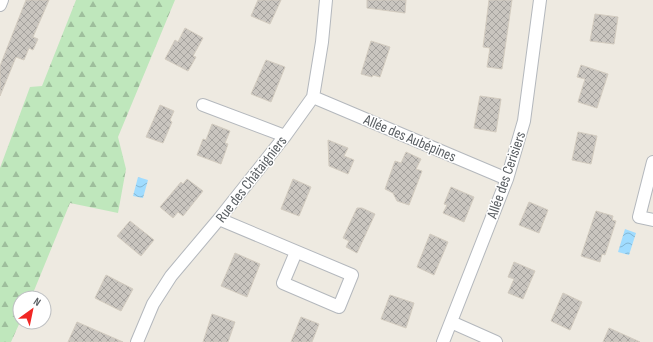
<svg xmlns="http://www.w3.org/2000/svg" width="653" height="342" viewBox="0 0 653 342" font-family="'Sofia Sans Condensed',sans-serif">
	<defs>
		<pattern id="forest-firs" width="22" height="20" patternUnits="userSpaceOnUse"><rect width="22" height="20" fill="#bfe7bc"/><path d="M5 1l3.5 6h-7zM16 11l3.5 6h-7z" fill="#9ebe9c"/></pattern>
		<pattern id="water-waves" width="16" height="10" patternUnits="userSpaceOnUse"><rect width="16" height="10" fill="#a0dcff"/><path d="M0 5q4-4 8 0t8 0" fill="none" stroke="#85b6d2"/></pattern>
		<pattern id="building-cross-hatch" width="8" height="8" patternUnits="userSpaceOnUse"><rect width="8" height="8" fill="#c9c5bf"/><path d="M0 0l8 8M0 8l8-8" fill="none" stroke="#a6a39f"/></pattern>
	</defs>
	<rect width="100%" height="100%" fill="#eeeae1"/>
	<!-- forest -->
	<path fill="url(#forest-firs)" d="M76 0H175L118 137 126 169 118 213 70 203 31 298H20V322L11 342H0V168L30 87 42 86Z"/>
	<!-- water -->
	<path fill="url(#water-waves)" d="M138 177 148 180 143 198 133 196Z
		M625 229 636 233 629 255 618 252Z"/>
	<!-- building -->
	<path fill="url(#building-cross-hatch)" stroke="#d3ccc0" d="M26 0H49L33 37 38 39 33 50 29 48 24 60 16 57 0 96V66Z
		M258 0H281L270 24 251 16Z
		M367 0H406L405 13 367 8Z
		M489 0H512L502 69 487 67 490 48 483 47Z
		M595 14 618 17 614 44 590 41Z
		M185 28 203 38 193 56 196 57 188 71 165 59 175 40 178 42Z
		M371 41 390 47 380 77 373 75 372 77 361 74Z
		M266 60 285 67 271 102 251 94Z
		M581 65 608 74 597 108 578 102 585 79 577 77Z
		M480 96 501 99 496 132 474 128Z
		M160 105 174 111 170 120 172 122 163 143 146 137Z
		M212 124 230 131 225 143 228 144 221 164 197 155 203 139 206 140Z
		M578 132 597 136 591 164 572 160Z
		M328 140 348 148 344 156 354 160 348 174 329 166Z
		M406 152 421 159 416 169 422 171 409 205 397 201 393 193 385 189 395 161 401 163Z
		M187 179 203 191 183 216 178 212 173 218 160 207 181 182 183 184Z
		M293 179 311 187 299 216 281 209Z
		M451 187 474 197 464 222 443 213 447 205 444 204Z
		M529 202 548 210 539 233 519 225Z
		M357 208H362L375 214 357 253 346 247 349 241 343 238Z
		M596 211 613 216 612 220 616 221 605 255 602 254 600 262 581 256Z
		M130 221 154 240 141 256 117 236Z
		M430 234 448 242 434 275 417 267Z
		M235 253 260 264 247 297 221 286Z
		M514 262 535 271 523 299 508 293 514 279 508 277Z
		M106 275 133 289 121 311 95 298Z
		M563 293 582 302 570 330 551 321Z
		M390 295 414 303 406 328 381 319Z
		M212 314 235 322 228 342H203Z
		M301 317 319 324 312 342H291Z
		M77 322 123 342H68Z
		M609 328 640 342H603Z"/>
	<g fill="none" stroke-linecap="round" stroke-linejoin="round">
		<defs>
			<path id="street" d="M0 5 2 0
				M313 97 507 179
				M203 105 285 136
				M653 162 639 217 653 220
				M219 219 352 275 339 307 283 283 296 252
				M451 322 496 342
				M137 342 153 304 171 276 219 219 285 136 313 97 322 42 326 0
				M443 342 507 179 524 121 540 0"/>
		</defs>
		<!-- street casing -->
		<use href="#street" stroke="#b4b8bd" stroke-width="14"/>
		<!-- street -->
		<use href="#street" stroke="#fff" stroke-width="12"/>
	</g>
	<g text-anchor="middle" stroke-width="3" stroke-linejoin="round" paint-order="stroke">
		<!-- street labels -->
		<g font-size="15" fill="#5a5f63" stroke="#fff">
			<text transform="translate(410 138) rotate(23)" y="5">Allée des Aubépines</text>
			<text transform="translate(506 175) rotate(-71)" y="5">Allée des Cerisiers</text>
			<text transform="translate(251 179) rotate(-52)" y="5">Rue des Châtaigniers</text>
		</g>
	</g>
	<!-- north arrow -->
	<g transform="translate(32 310) rotate(33)"><circle r="19" fill="#ffffff" stroke="#bdbfc1"/>
	<path d="M0-3L7 15L0 10L-7 15Z" fill="#f12724"/>
	<text y="-6" font-size="11" font-weight="bold" text-anchor="middle" fill="#5a5f63">N</text>
	</g>
</svg>
